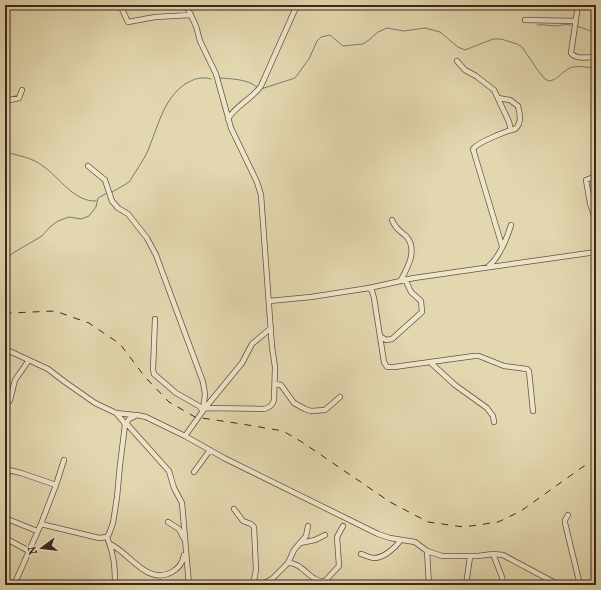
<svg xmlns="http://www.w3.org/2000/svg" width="601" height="590" viewBox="0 0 601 590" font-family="'IM FELL French Canon',serif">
	<rect width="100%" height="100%" fill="#e3d7af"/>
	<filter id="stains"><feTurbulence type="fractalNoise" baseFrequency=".005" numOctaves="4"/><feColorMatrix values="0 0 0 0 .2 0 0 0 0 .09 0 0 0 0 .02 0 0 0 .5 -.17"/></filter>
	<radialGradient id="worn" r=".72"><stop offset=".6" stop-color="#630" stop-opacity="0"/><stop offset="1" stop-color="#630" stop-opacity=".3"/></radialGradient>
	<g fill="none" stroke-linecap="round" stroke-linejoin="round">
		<!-- stream -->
		<path stroke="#707f74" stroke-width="1" d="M537 25C544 24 550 26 557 26 562 25 565 24 571 25
			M577 26 596 33
			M220 78C232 79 247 79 257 87
			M261 89 295 78 309 59 317 41 321 37 330 35 343 46 363 44 369 40 378 32 387 28 404 31 425 28 440 32 458 47 465 50 493 39H501L517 44 522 47 539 72 545 79 549 81C557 80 561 73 568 69 576 64 587 68 596 68
			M5 152C19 156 31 157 43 166 60 178 74 202 96 201
			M112 192 126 184 130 181C136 170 147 156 150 145 159 123 164 99 185 84 194 79 201 76 211 79
			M5 260 13 253 42 236 51 226 58 221 69 217 81 219 89 216 96 207 98 198 107 193"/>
		<defs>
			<path id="street" d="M120 5 128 22 155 17 191 15
				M186 5 196 26 200 41 216 74 231 128 257 182 261 195 272 347 275 367 274 400C272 406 270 407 264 409L205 408
				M578 5 571 53C576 60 588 57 596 57
				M525 20 575 21
				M457 61 465 70 476 76 494 90 509 122 511 130
				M498 98 510 100 518 106C520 113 522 124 515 129 507 131 478 142 473 149L502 246
				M5 101 19 98 22 90
				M228 119C236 105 251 100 261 86L297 5
				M88 166 105 180 112 201 118 208 128 214 139 228 147 238 156 255 203 382 205 394 203 410
				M596 201 590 203 596 222
				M590 203 586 180 596 176
				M392 220C395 228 400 231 406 236 418 249 408 267 401 280
				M489 266C500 256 507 238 511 225
				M369 288 372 291 374 298 384 362 387 367H394L474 356H479L504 366 527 369 529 371 533 411
				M269 301 311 297 369 288 414 278 596 252
				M155 319 153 370 154 374 176 393 199 406 203 411
				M380 336 386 340 392 339 422 312 421 301 411 292 405 279
				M5 349 48 369 65 382 95 403 116 413 135 415
				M430 362 455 385 487 408 493 416 494 422
				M275 384 281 385 294 403 305 409 311 411 325 410 340 397
				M5 407 10 400 15 380 29 360
				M116 413 123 421 125 425
				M126 423 169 471 174 488 182 503 189 585
				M185 436 205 408 242 363 252 344 271 328
				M5 469 21 473 56 485 41 524 14 585
				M194 472 210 450
				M5 482 9 470
				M56 485 64 460
				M234 509 243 521 251 524 254 527 256 570 253 585
				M568 515 565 520V523L580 585
				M5 518 37 531
				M168 522 179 529 184 539
				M41 524 99 538 107 537 109 534 113 523 117 497 120 465 125 425 129 419 137 415 146 417 185 436 224 458 378 534 390 538 415 542 427 551 442 556H478L493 554 503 555 559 585
				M107 537C114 554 115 567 115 585
				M5 538 29 551
				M300 543 315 540 325 535
				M110 544C130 553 147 586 172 572 179 568 183 562 184 555
				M427 551 429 585
				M361 554C365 555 370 558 374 558 384 558 395 548 401 540
				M493 554 502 577 503 585
				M288 563C303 562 310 583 325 581L329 585
				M325 581 339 566 337 537 343 526
				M260 585 272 579 288 563 294 550 306 536 308 526
				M466 585 470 557"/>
		</defs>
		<!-- street casing -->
		<use href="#street" stroke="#645441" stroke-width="6"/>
		<!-- street -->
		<use href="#street" stroke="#ede5cb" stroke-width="4.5"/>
		<!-- rail -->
		<path stroke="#39281c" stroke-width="1" stroke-dasharray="7 7" stroke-linecap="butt" d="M5 315 9 313 55 311 89 323 120 344 145 377 169 402 195 417 242 424 283 431 302 442 390 502 428 522 464 527 498 522 521 511 584 466 596 461"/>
	</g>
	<!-- margin -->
	<rect width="601" height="590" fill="none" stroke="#e3d7af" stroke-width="20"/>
	<rect x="6" y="6" width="589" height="578" fill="none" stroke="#39281c" stroke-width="2"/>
	<rect x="10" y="10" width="581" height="570" fill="none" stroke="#39281c"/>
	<!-- north arrow -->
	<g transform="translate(42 548) rotate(255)" stroke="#ede5cb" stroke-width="3" paint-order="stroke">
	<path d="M0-3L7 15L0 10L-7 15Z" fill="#39281c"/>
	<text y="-6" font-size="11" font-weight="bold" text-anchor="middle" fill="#39281c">N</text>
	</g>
	<rect width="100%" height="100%" filter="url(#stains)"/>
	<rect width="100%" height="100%" fill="url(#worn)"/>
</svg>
